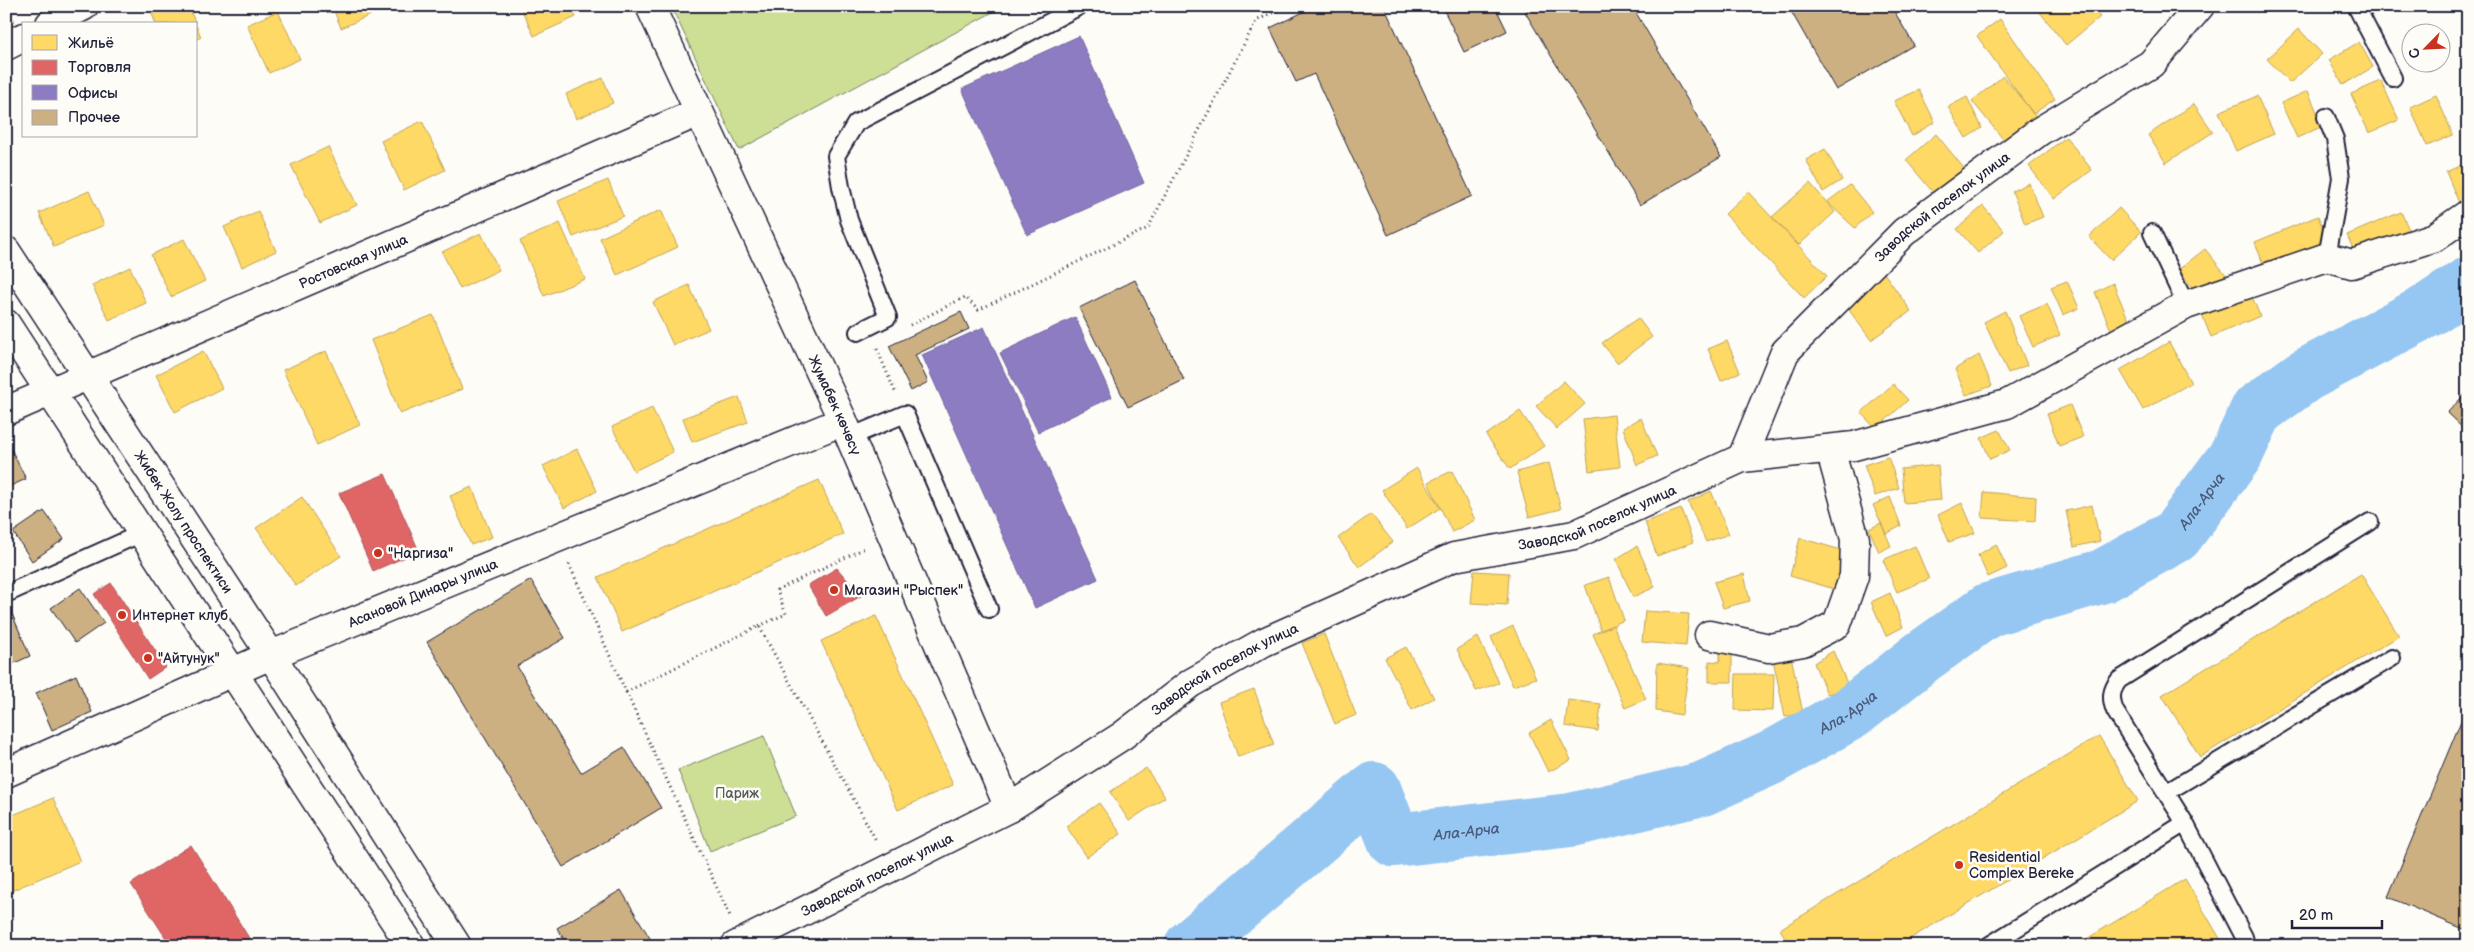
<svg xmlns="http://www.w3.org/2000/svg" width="2474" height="952" viewBox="0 0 2474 952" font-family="'Balsamiq Sans',sans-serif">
	<rect width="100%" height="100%" fill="#fdfcf7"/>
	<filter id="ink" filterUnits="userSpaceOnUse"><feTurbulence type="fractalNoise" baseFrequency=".02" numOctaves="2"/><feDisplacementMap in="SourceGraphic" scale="10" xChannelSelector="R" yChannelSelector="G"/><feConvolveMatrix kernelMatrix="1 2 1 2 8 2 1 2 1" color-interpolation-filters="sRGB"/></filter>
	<g filter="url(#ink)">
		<!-- green -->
		<path fill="#cddf94" stroke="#788068" d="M671 6H1004L739 150Z
			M764 736 796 816 710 851 678 770Z"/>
		<!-- homes -->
		<path fill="#ffd966" stroke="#bda259" d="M6 6 14 21 6 25Z
			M171 6H188L196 24H156L152 14Z
			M332 6H367L371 15 341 28Z
			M520 6H571L576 17 534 36Z
			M2035 6H2091L2100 17 2066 45Z
			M278 11 300 59 269 73 247 25Z
			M2000 19 2055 99 2033 114 1977 36Z
			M196 25 201 37 196 40Z
			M2299 29 2322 54 2290 83 2267 59Z
			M2359 42 2373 67 2343 85 2329 60Z
			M2003 76 2042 124 2011 149 1972 101Z
			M603 78 613 103 576 119 566 94Z
			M2381 81 2399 120 2369 133 2351 94Z
			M1919 90 1935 122 1912 136 1894 101Z
			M2308 91 2323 126 2297 138 2281 103Z
			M2436 95 2453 135 2427 146 2410 107Z
			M2257 96 2274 134 2236 151 2219 112Z
			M1967 97 1982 128 1966 138 1948 107Z
			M2194 104 2213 132 2166 163 2148 135Z
			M422 121 445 170 404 190 381 141Z
			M1936 134 1967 172 1937 197 1906 160Z
			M2066 137 2092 170 2054 199 2029 166Z
			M328 147 357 205 320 223 291 165Z
			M1825 149 1842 180 1823 192 1806 160Z
			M2468 162V200L2459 203 2446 172Z
			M608 180 623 216 573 237 558 201Z
			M1810 183 1835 212 1799 245 1772 217Z
			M2029 183 2043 217 2025 224 2012 191Z
			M1850 185 1872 212 1855 228 1827 202Z
			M89 191 104 225 54 247 39 213Z
			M1748 192 1827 276 1804 298 1725 214Z
			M1983 206 2004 231 1978 253 1957 229Z
			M2119 208 2141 232 2111 260 2089 237Z
			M661 210 678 247 617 275 600 238Z
			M258 211 276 251 242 267 224 227Z
			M2401 212 2411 234 2357 258 2347 235Z
			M2318 216 2329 244 2265 269 2255 242Z
			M560 223 585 279 544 296 520 241Z
			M481 233 499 270 460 289 442 252Z
			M184 239 205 281 171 297 151 255Z
			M2205 249 2227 276 2200 297 2178 270Z
			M130 267 146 303 109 320 92 285Z
			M1884 273 1911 311 1871 340 1843 302Z
			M2067 281 2079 308 2063 315 2051 287Z
			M2113 283 2129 321 2111 330 2095 292Z
			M689 285 709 329 673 345 653 302Z
			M2251 294 2260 316 2211 337 2202 315Z
			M2047 304 2060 335 2033 347 2019 316Z
			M2005 311 2027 365 2008 373 1984 322Z
			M433 315 462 389 400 414 371 340Z
			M1638 318 1652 337 1617 363 1602 343Z
			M1727 341 1740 372 1721 381 1708 349Z
			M2169 342 2191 383 2143 410 2120 370Z
			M203 351 222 388 175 412 156 375Z
			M326 351 360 425 317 445 283 370Z
			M1979 355 1992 386 1966 395 1955 369Z
			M1564 381 1585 404 1557 429 1536 406Z
			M1893 384 1908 400 1876 429 1861 413Z
			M739 397 748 422 692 442 683 418Z
			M2070 405 2083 437 2059 446 2047 414Z
			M652 408 673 452 634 471 612 427Z
			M1520 411 1544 446 1510 469 1486 435Z
			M1614 415 1620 467 1589 471 1583 419Z
			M1641 418 1657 456 1637 465 1623 428Z
			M1999 430 2010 450 1990 459 1981 438Z
			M577 449 597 491 564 508 543 466Z
			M1888 457 1899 488 1875 496 1864 465Z
			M1549 463 1561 509 1529 517 1517 472Z
			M1938 465 1941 500 1904 503 1901 469Z
			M1417 468 1440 508 1407 529 1382 490Z
			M1452 471 1475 520 1452 532 1428 482Z
			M819 480 843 534 622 632 598 577Z
			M472 487 492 537 471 545 450 496Z
			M1711 491 1729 534 1706 542 1688 502Z
			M1984 492 2036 497 2035 521 1982 518Z
			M302 497 341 556 296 586 256 528Z
			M1890 497 1901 526 1886 534 1873 505Z
			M1962 503 1975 533 1949 542 1938 515Z
			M2092 505 2100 541 2074 547 2066 511Z
			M1681 509 1693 542 1657 556 1645 522Z
			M1371 514 1393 542 1359 567 1338 538Z
			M1881 523 1891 546 1879 552 1869 529Z
			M1800 538 1848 552 1838 590 1790 576Z
			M1996 544 2007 568 1988 577 1978 555Z
			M1637 546 1655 587 1633 597 1616 559Z
			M1915 546 1929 579 1897 592 1883 560Z
			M1474 571 1509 573 1507 605 1471 603Z
			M1744 574 1750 601 1723 608 1714 582Z
			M2361 574 2399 636 2200 757 2162 695Z
			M1609 577 1624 620 1601 631 1585 585Z
			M1890 593 1903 627 1886 636 1871 602Z
			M1645 611 1689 614 1686 646 1642 642Z
			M876 616 953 785 898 810 821 641Z
			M1613 625 1646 699 1625 708 1593 634Z
			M1513 626 1536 678 1513 686 1491 637Z
			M1324 634 1356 715 1335 724 1302 643Z
			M1478 637 1499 683 1476 691 1457 649Z
			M1406 647 1434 698 1412 710 1385 658Z
			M1833 651 1849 688 1827 694 1814 663Z
			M1720 652H1732V682H1709V661L1720 662Z
			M1791 656 1803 713 1785 717 1773 659Z
			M1657 663 1689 668 1682 715 1656 711Z
			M1736 674H1774L1773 711 1735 710Z
			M1254 689 1274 745 1238 757 1219 702Z
			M1568 700 1601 704 1598 731 1565 726Z
			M1551 720 1571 760 1548 772 1529 733Z
			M2099 736 2138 801 1898 946H1790L1780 929Z
			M1146 768 1165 797 1129 821 1110 792Z
			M53 798 80 861 6 893V818Z
			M1099 803 1121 834 1087 857 1066 826Z
			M2185 879 2222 942 2215 946H2075Z
			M1577 940 1579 946H1554Z"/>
		<!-- shops -->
		<path fill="#e06666" stroke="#a75259" d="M385 474 419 551 373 571 339 493Z
			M837 568 861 596 826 616 808 585Z
			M111 583 166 667 148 679 94 594Z
			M191 845 254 946H171L131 884Z"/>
		<!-- offices -->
		<path fill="#8e7cc3" stroke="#6e619a" d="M1079 36 1144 183 1027 235 962 89Z
			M1075 317 1112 397 1038 432 1000 353Z
			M984 327 1098 579 1035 608 922 355Z"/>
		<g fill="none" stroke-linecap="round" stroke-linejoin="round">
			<!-- river -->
			<path stroke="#96c6f2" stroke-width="54" id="s1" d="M1191 946 1374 789 1394 840 1571 820 1702 789 1771 758 1851 713 1922 657 1988 610 2103 576 2176 536 2236 455 2257 410 2304 376 2427 311 2468 284"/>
		</g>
		<!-- building -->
		<path fill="#cdb082" stroke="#22223b" d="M1316 6H1384L1472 196 1388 235 1314 74 1296 82 1270 28Z
			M1442 6H1495L1507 31 1464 52Z
			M1535 6H1632L1721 157 1640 205 1525 12Z
			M1788 6H1891L1914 45 1836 90Z
			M1135 280 1184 380 1128 407 1079 308Z
			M961 312 969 329 915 355 928 382 911 391 889 346Z
			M2468 391V433L2447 413Z
			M6 439 26 479 6 488Z
			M44 511 64 539 32 561 13 532Z
			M531 580 565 638 517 666 581 773 624 747 661 808 563 867 427 642Z
			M80 588 104 623 75 643 51 608Z
			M12 614 30 656 6 667V617Z
			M76 675 92 712 52 730 36 693Z
			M2468 704V926L2466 930 2388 897Z
			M621 890 654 945 568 946 557 928Z"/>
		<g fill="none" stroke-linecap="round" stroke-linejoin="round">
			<defs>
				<path id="service" d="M2356 6 2393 78
					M2326 117 2335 139 2341 178 2327 257
					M2152 233 2186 305
					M858 332 888 317 849 220 841 187 836 156 856 123 1080 6
					M850 437 905 414 989 609
					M6 594 142 533
					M2167 792 2392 658
					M1988 946 2185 823
					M2246 946 2244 937 2185 823 2115 711C2110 698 2111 690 2119 680L2370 522"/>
				<g id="minor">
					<path id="s2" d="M650 6 843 421 1009 808"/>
					<path d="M50 24 84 6"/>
					<path d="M6 46 24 37"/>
					<path id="s3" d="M6 411 699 112"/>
					<path id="s4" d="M1742 458 1785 352 1904 232 2040 131 2151 64 2200 6"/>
					<path d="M1709 635 1769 648 1803 642 1837 624 1854 576 1855 539 1830 449"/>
					<path id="s5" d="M6 773 271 655 843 421"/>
					<path id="s6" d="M735 946 1009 808 1122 736 1191 683 1264 642 1454 557 1574 535 1742 458 1854 446 2007 404 2186 305 2327 257 2352 264 2435 237 2468 214"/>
				</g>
				<g id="primary">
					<path id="s7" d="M6 251 271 655 457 946"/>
					<path d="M6 324 411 946"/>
				</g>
			</defs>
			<!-- service casing -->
			<use href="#service" stroke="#22223b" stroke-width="20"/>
			<!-- minor casing -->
			<use href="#minor" stroke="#22223b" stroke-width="31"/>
			<!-- primary casing -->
			<use href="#primary" stroke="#22223b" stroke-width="31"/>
			<!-- path -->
			<path stroke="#22223b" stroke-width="3" stroke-dasharray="1 4" stroke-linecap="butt" d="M910 325 965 297 978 310 1148 228 1256 21 1286 6
				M877 349 896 394
				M569 564 626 692 759 626 877 842
				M759 626 786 614 777 590 865 548
				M626 692 730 916"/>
			<!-- service -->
			<use href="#service" stroke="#fdfcf7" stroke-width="16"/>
			<!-- minor -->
			<use href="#minor" stroke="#fdfcf7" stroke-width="28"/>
			<!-- primary -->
			<use href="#primary" stroke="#fdfcf7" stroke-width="28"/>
		</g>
	</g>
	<!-- markers -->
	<g fill="#c8321e" stroke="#fdfcf7" stroke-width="2">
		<circle cx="378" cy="553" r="5"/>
		<circle cx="834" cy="590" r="5"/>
		<circle cx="122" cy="615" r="5"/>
		<circle cx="148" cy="658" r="5"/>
		<circle cx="1959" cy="865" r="5"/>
	</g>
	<g text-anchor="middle" stroke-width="5" stroke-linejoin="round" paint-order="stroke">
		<!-- street labels -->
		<g font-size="14" fill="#22223b" stroke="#fdfcf7">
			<text dy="5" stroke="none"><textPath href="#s4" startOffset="329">Заводской поселок улица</textPath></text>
			<text dy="5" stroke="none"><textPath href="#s3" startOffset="378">Ростовская улица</textPath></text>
			<text dy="5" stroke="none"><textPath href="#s2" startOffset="440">Жумабек көчөсү</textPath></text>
			<text dy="5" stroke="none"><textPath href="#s6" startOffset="969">Заводской поселок улица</textPath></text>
			<text dy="5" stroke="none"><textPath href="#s7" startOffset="324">Жибек Жолу проспектиси</textPath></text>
			<text dy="5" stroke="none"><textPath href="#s5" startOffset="454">Асановой Динары улица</textPath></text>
			<text dy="5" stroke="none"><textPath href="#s6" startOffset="564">Заводской поселок улица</textPath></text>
			<text dy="5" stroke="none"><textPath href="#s6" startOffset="159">Заводской поселок улица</textPath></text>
		</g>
		<!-- poi labels -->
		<g font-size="14" fill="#22223b" stroke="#fdfcf7" text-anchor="start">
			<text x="388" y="558">"Наргиза"</text>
			<text x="844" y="595">Магазин "Рыспек"</text>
			<text x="132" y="620">Интернет клуб</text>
			<text x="158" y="663">"Айтунук"</text>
			<text x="1969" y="862">Residential<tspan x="1969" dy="16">Complex Bereke</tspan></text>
		</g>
		<!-- park labels -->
		<g font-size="14" fill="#555b56" stroke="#fdfcf7">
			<text x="737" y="798">Париж</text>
		</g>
		<!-- water labels -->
		<g font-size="15" font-style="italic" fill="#4b5b7b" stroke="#fdfcf7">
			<text dy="5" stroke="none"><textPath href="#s1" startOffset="1194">Ала-Арча</textPath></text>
			<text dy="5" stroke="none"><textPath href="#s1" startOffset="774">Ала-Арча</textPath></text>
			<text dy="5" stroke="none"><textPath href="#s1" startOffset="369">Ала-Арча</textPath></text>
		</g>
	</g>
	<!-- margin -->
	<rect width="2474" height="952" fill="none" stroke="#fdfcf7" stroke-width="25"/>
	<rect x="12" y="12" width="2449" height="927" fill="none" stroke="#22223b" stroke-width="2" filter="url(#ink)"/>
	<!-- legend -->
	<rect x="22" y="22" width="175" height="115" fill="#fdfcf7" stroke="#a5a5ac"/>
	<rect x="32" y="35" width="25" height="15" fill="#ffd966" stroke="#a5a5ac"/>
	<text x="68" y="48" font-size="15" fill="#22223b">Жильё</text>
	<rect x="32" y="60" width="25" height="15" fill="#e06666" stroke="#a5a5ac"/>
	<text x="68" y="72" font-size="15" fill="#22223b">Торговля</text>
	<rect x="32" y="85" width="25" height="15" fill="#8e7cc3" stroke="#a5a5ac"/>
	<text x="68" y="98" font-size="15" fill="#22223b">Офисы</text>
	<rect x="32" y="110" width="25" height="15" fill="#cdb082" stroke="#a5a5ac"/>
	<text x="68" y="122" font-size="15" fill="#22223b">Прочее</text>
	<!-- north arrow -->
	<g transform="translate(2426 48) rotate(246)"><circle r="24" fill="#fdfcf7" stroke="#a5a5ac"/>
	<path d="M0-4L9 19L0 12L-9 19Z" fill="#c8321e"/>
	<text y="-8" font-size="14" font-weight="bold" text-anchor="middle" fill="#22223b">С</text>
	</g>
	<!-- scale -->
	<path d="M2292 920v8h90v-8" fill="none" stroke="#22223b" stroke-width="2.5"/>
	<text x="2299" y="920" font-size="15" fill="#22223b" stroke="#fdfcf7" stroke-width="4" paint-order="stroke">20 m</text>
</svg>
